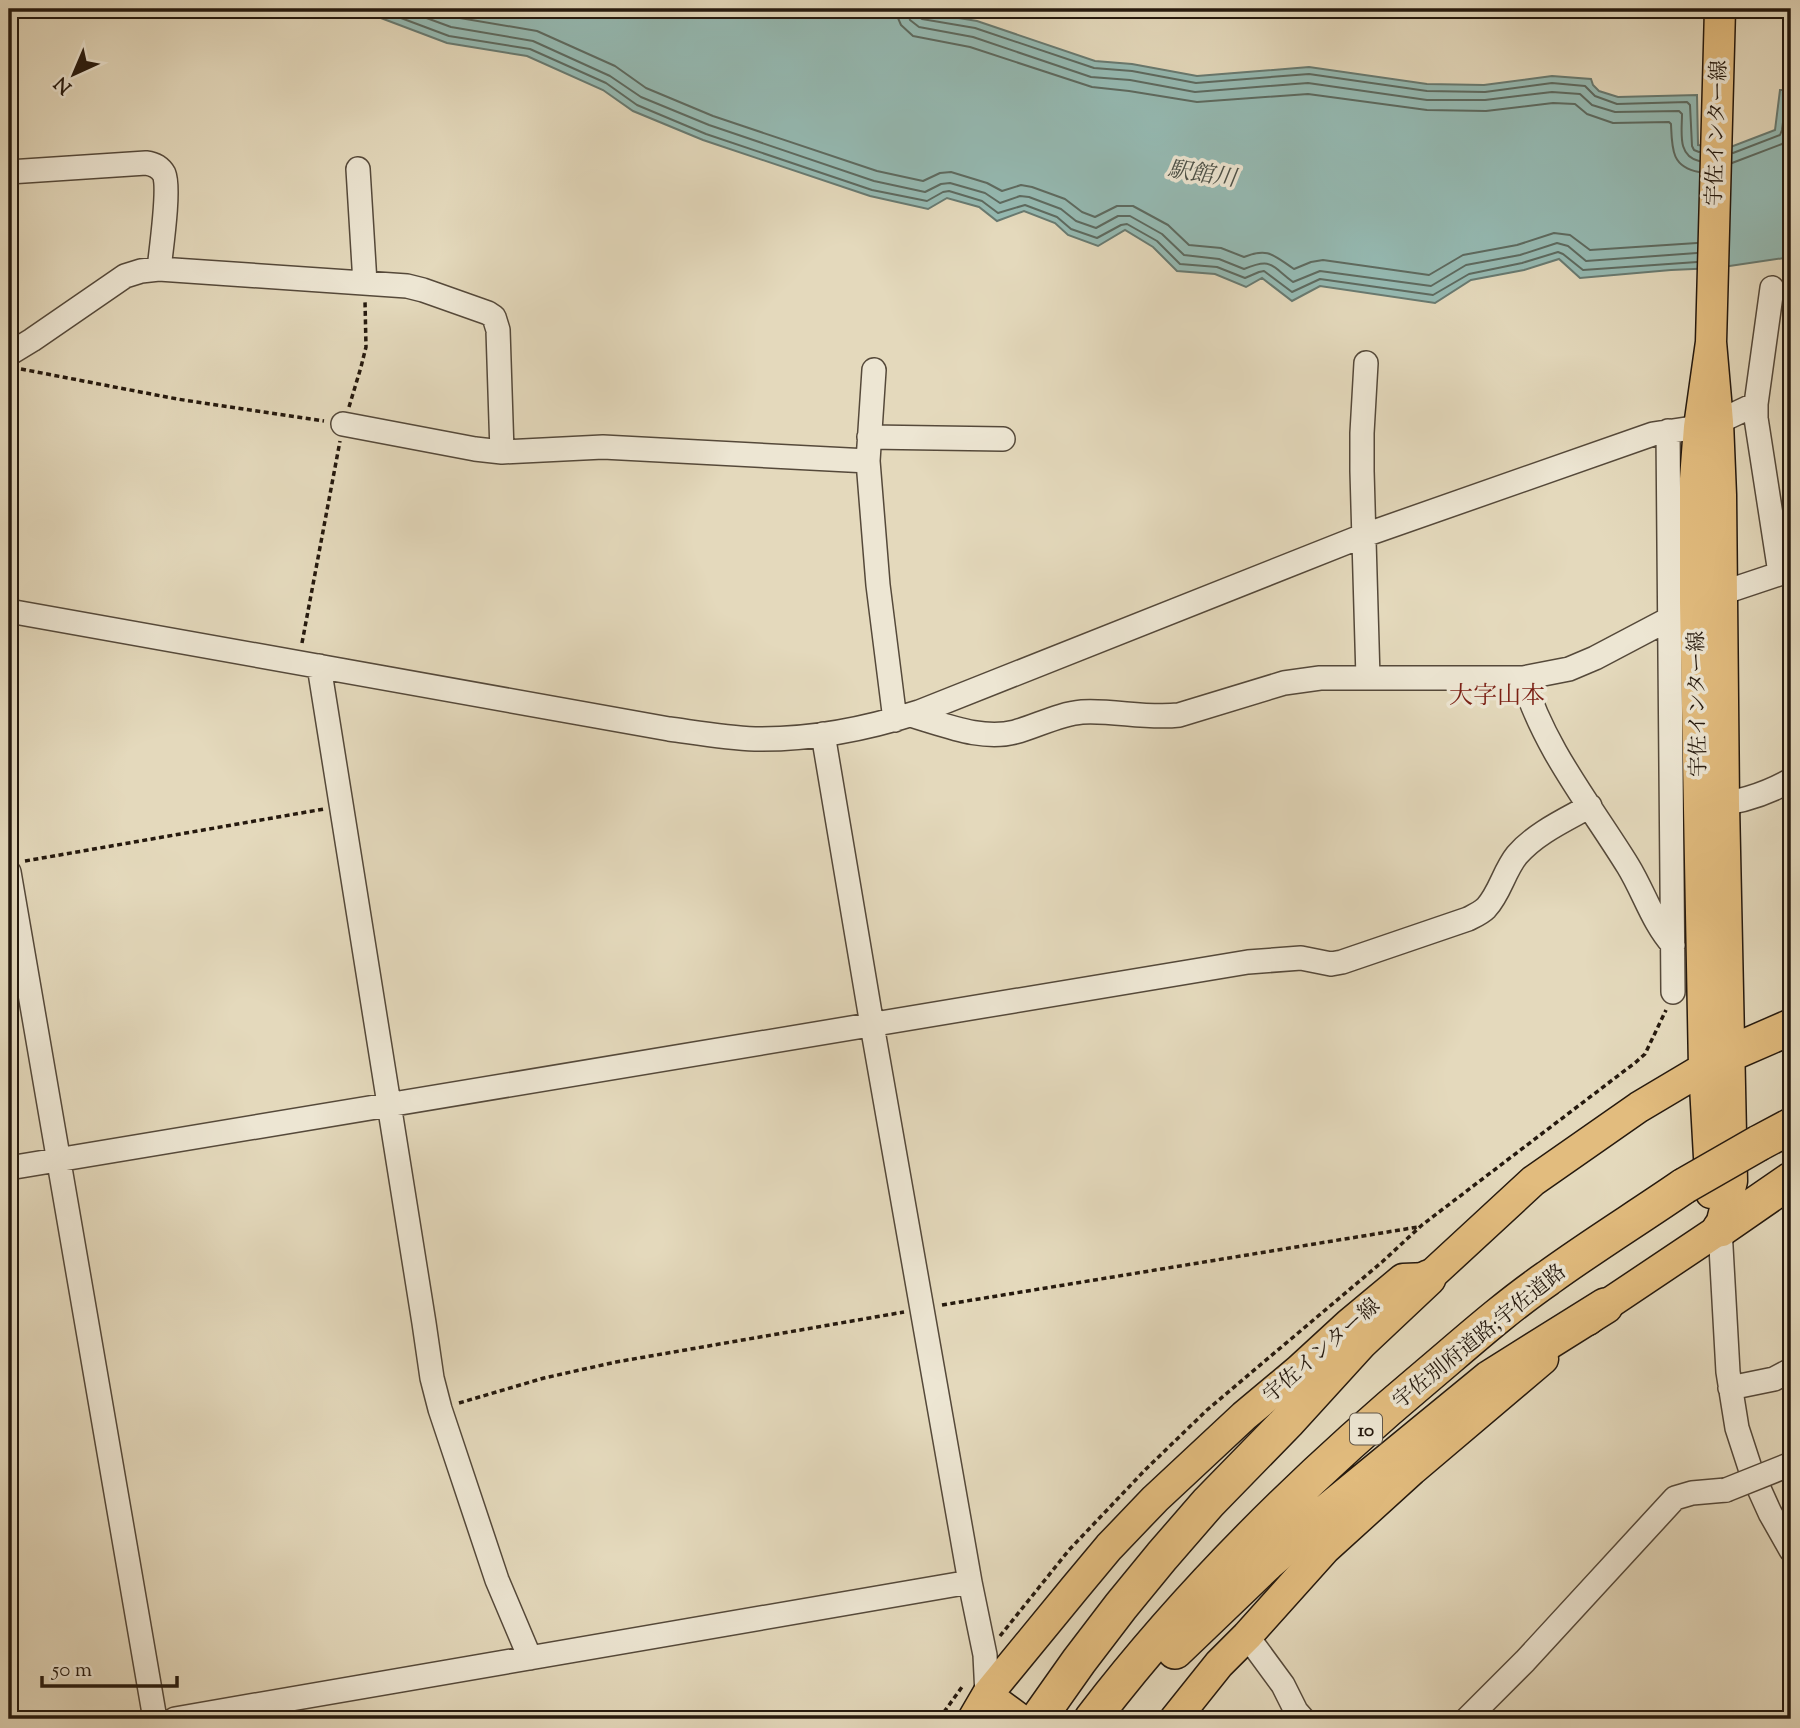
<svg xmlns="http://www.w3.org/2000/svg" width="1800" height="1728" viewBox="0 0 1800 1728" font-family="'Sorts Mill Goudy','Noto Serif JP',serif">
	<rect width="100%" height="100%" fill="#e4d9bc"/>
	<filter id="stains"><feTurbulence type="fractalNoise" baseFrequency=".00286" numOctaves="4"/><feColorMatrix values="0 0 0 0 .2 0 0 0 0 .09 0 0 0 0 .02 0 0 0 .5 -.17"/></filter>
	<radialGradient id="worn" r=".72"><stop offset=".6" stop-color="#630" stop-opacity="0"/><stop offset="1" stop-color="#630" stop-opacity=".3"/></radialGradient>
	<!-- water -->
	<path fill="#95bab3" stroke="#687a71" stroke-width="2" d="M357 9H904L977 21 1095 61 1132 64 1197 76 1309 67 1427 84 1484 85 1552 76 1591 79 1593 85 1599 91 1618 97 1697 95 1698 145 1728 148 1775 130 1780 90H1791V257L1716 268 1671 270 1580 278 1559 259 1524 270 1471 280 1435 303 1320 286 1292 301 1262 278 1246 287 1215 274 1177 271 1153 247 1125 230 1098 246 1068 235 1055 223 1024 211 997 221 979 207 947 198 928 209 870 196 703 140 633 111 603 90 527 56 447 43Z"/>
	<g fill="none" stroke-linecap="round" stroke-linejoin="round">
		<!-- shore -->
		<path stroke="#5d6a60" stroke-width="2" d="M377 9 449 36 530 49 606 83 637 105 706 134 872 190 927 201 943 192 949 191 982 201 998 213 1025 205 1057 217 1071 229 1097 238 1121 225 1127 224 1157 241 1180 264 1217 267 1245 278 1259 272 1264 271 1292 292 1320 279 1433 295 1469 274 1522 263 1558 252 1563 254 1583 270 1697 262
			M402 9 451 27 533 41 610 76 641 97 709 125 874 181 925 192 941 184 950 183 985 193 1000 203 1020 196 1029 197 1061 209 1076 221 1096 228 1118 216H1130L1162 234 1184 255 1219 259 1244 269C1273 257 1271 266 1293 282L1320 271 1431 286 1466 265 1520 255 1557 243 1568 246 1586 261 1697 253
			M431 9 454 17 537 31 615 66 646 88 713 116 877 171 923 181 940 173 951 172 987 183 1002 191 1021 185 1032 187 1065 199 1082 212 1095 217 1117 206H1133L1168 225 1189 245 1221 248 1244 257C1269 247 1274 256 1294 269L1311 262 1323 260 1429 275 1463 255 1517 245 1554 233 1570 235 1590 250 1697 243
			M897 9 898 18 901 25 913 36 970 47 1092 87 1129 91 1197 102 1308 94 1427 110 1486 111 1553 103 1575 104 1587 114 1613 123 1669 122 1671 124C1672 148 1671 167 1699 172
			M907 9 910 20 919 27 973 37 1091 77 1130 80 1195 92 1308 83 1427 100H1485L1552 92 1580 94 1592 105 1615 112 1679 111 1682 114C1682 132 1677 156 1699 161
			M916 9 917 15 922 19 975 28 1094 68 1132 71 1196 83 1309 74 1427 91 1485 92 1552 83 1585 86 1595 96 1617 104 1687 102 1690 105 1692 146 1694 150 1699 152
			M1733 153 1780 135 1782 130 1786 99 1791 97
			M1732 163 1782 144 1789 137 1791 126"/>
		<defs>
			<path id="minor" d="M358 169 365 283
				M9 172 146 163C154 164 160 167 164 174 170 188 161 250 159 269
				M1772 288 1756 404V418L1780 573
				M9 354 32 340 125 276 141 271 159 269 407 286 423 290 488 313 494 317 498 330 502 452
				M1366 363 1362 433V471L1368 678
				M874 370 868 461 878 585 895 720
				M343 424 475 449 502 452 603 447 868 461
				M1668 431 1673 992
				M869 437 1003 439
				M9 611 669 729C698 733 726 738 755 739 811 740 866 729 919 712L1365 535 1653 434 1699 427 1718 422 1756 404
				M319 666 424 1323 432 1378 440 1409 497 1580 530 1658
				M1523 678C1543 747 1591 806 1628 866 1644 892 1653 923 1673 945
				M910 715C943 724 981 741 1015 732 1037 726 1059 714 1082 712 1114 710 1146 719 1179 715L1284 683 1320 678H1523L1569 669 1595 658 1669 619 1695 602 1791 570
				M823 734 872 1025 970 1582 985 1655 987 1695
				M1710 805C1738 803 1766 794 1791 780
				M9 872 155 1719
				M9 1168 1248 962 1301 958 1331 964 1342 962 1468 919C1474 916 1481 913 1486 908 1500 893 1504 871 1517 855 1536 833 1565 820 1590 806
				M1720 1229 1728 1372 1737 1428 1751 1471 1770 1513 1791 1550
				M1730 1388 1774 1379 1791 1370
				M1247 1636 1283 1685 1296 1711 1303 1719
				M175 1719 970 1582
				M1467 1719 1525 1661 1675 1498 1692 1493 1726 1490"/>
			<path id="major" d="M1711 1193 1704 1068 1695 602V479L1699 427 1711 342 1720 9
				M1588 1320 1605 1306 1720 1229 1732 1181 1724 804 1721 495 1718 422 1711 342
				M987 1695 1017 1717
				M973 1719 987 1695 1074 1589 1109 1547 1155 1499 1244 1416 1299 1370 1349 1324 1403 1279 1428 1278 1533 1181 1639 1107 1718 1060
				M1175 1719 1219 1664 1247 1636 1325 1549 1412 1470 1543 1359"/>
			<path id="highway" d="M1729 1054 1791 1027
				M1759 1143 1791 1126
				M1720 1229 1791 1180
				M1175 1651 1267 1563 1323 1515 1490 1378 1605 1306
				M1038 1719 1079 1661 1121 1606 1162 1556 1208 1503 1288 1421 1360 1342 1428 1278
				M1092 1719C1189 1592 1305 1478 1428 1375 1467 1342 1506 1307 1548 1278 1592 1246 1639 1217 1684 1186"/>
		</defs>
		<!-- minor casing -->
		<use href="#minor" stroke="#55493a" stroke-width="26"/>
		<!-- major casing -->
		<use href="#major" stroke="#25190e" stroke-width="33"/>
		<!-- highway casing -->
		<use href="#highway" stroke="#25190e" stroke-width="38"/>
		<!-- path -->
		<path stroke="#25190e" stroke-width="3.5" stroke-dasharray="5 3.5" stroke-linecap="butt" d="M21 369 177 399 324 421
			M349 407 361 367 366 347 365 301
			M302 643 340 441
			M25 861 324 809
			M942 1305 1418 1227
			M459 1403 544 1378 616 1362 904 1312
			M1000 1636 1069 1550 1146 1469 1207 1410 1382 1262 1422 1225 1636 1062 1645 1054 1666 1010
			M939 1719 962 1687"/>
		<!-- minor -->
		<use href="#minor" stroke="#ede6d3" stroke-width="23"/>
		<!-- major -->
		<use href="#major" stroke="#e2bc7e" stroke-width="30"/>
		<!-- highway -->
		<use href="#highway" stroke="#e2bc7e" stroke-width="35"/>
		<defs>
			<path id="minor-bridge" d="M1726 1490 1791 1464"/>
			<path id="highway-bridge" d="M1684 1186 1759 1143"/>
		</defs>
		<!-- minor-bridge casing -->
		<use href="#minor-bridge" stroke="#55493a" stroke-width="26" stroke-linecap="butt"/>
		<!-- highway-bridge casing -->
		<use href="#highway-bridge" stroke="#25190e" stroke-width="38" stroke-linecap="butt"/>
		<!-- minor-bridge -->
		<use href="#minor-bridge" stroke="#ede6d3" stroke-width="23"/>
		<!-- highway-bridge -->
		<use href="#highway-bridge" stroke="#e2bc7e" stroke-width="35"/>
	</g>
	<g text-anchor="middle" stroke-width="7" stroke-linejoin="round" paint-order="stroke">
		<!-- shield labels -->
		<rect fill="#ede6d3" stroke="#615649" stroke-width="2" x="1350" y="1413.5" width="32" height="31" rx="5"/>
		<g font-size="19" font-weight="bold" fill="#25190e">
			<text x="1366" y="1436">10</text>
		</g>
		<!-- street labels -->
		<g font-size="21" fill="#25190e" stroke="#ede6d3">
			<text transform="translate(1716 133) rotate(-88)" y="7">宇佐インター線</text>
			<text transform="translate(1697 704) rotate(-91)" y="7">宇佐インター線</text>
			<text transform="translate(1479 1336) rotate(-39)" y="7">宇佐別府道路;宇佐道路</text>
			<text transform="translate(1321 1350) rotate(-41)" y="7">宇佐インター線</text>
		</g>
		<!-- water labels -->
		<g font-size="23" font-style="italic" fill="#4c5148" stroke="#ede6d3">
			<text transform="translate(1202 173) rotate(8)" y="8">駅館川</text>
		</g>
		<!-- quarter labels -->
		<g font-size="24" fill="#7a1f14" stroke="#ede6d3">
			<text x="1497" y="703">大字山本</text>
		</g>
	</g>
	<!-- margin -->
	<rect width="1800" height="1728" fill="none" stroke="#e4d9bc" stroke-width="35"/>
	<rect x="10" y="10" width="1779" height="1707" fill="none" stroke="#25190e" stroke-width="3.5"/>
	<rect x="18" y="18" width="1765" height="1693" fill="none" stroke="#25190e" stroke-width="2"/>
	<!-- north arrow -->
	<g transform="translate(74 74) rotate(224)" stroke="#ede6d3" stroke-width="5" paint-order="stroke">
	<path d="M0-5L12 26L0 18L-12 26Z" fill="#25190e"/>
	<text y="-10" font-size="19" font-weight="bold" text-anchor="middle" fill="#25190e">N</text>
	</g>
	<!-- scale -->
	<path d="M42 1676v10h135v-10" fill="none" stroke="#25190e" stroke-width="3.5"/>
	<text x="52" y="1676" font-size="21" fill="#25190e" stroke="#ede6d3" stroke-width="5" paint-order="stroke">50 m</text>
	<rect width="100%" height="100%" filter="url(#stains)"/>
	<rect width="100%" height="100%" fill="url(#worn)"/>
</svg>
